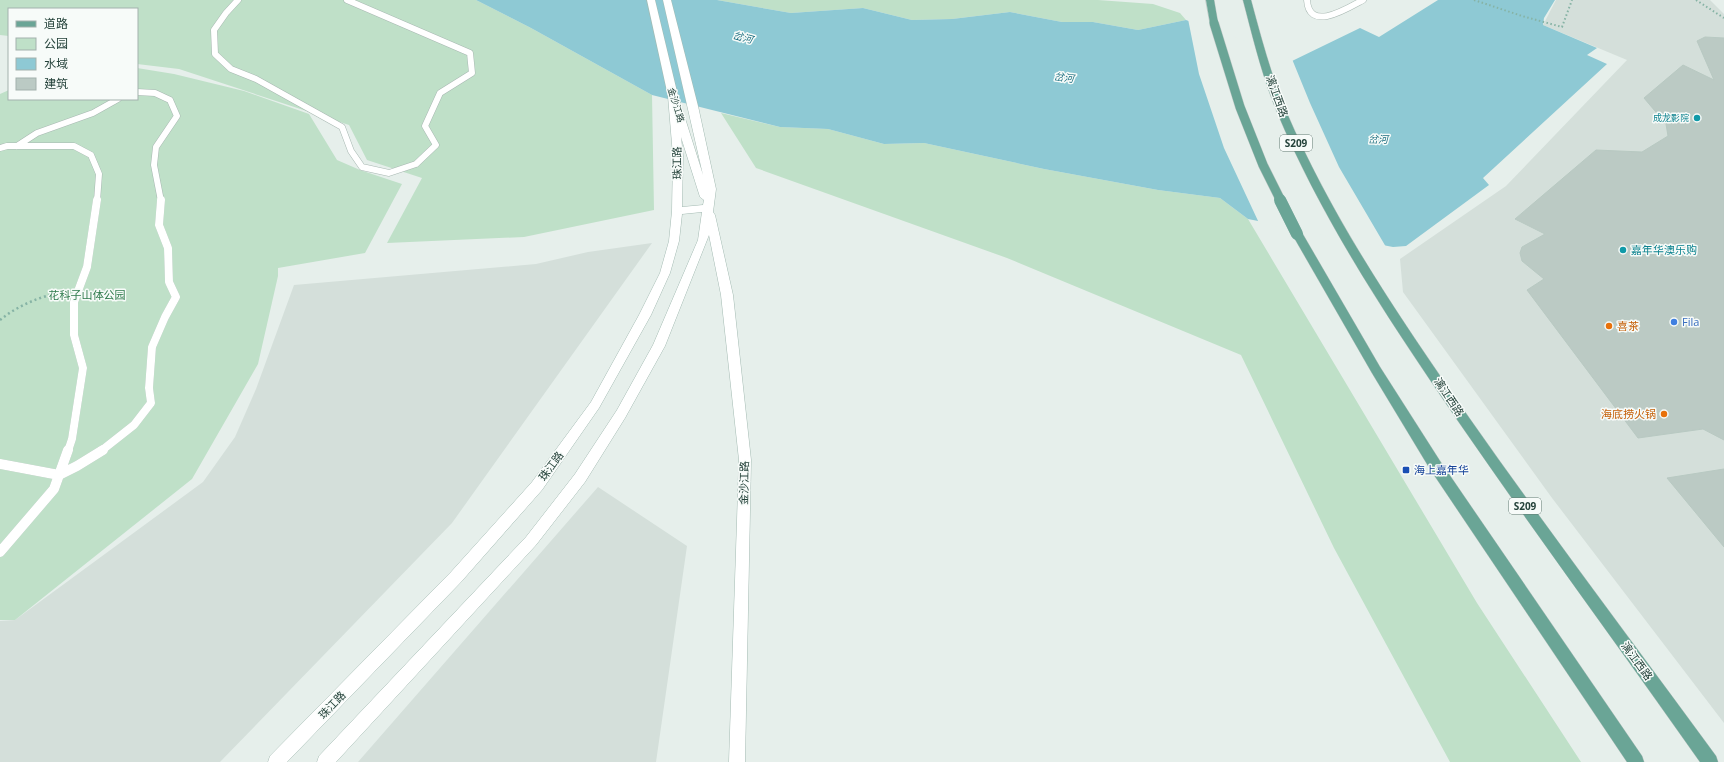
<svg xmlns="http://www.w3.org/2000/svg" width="1724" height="762" viewBox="0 0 1724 762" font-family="'Open Sans','Noto Sans SC',sans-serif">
	<rect width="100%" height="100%" fill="#e6efeb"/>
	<!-- built -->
	<path fill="#d4dfda" d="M1556 0H1710L1724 14V723L1552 498 1403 292 1400 259 1506 186 1627 60 1543 25Z
		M652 243 452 523 220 762H0V621L15 620 203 482 235 437 256 389 294 285 536 264 588 252Z
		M598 487 687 546 656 762H358Z"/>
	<!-- green -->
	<path fill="#bfe0c8" d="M0 0H476L531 28 652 95 654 210 524 237 387 243 422 178 367 160 349 125 179 69 137 64V9H9V36L0 35Z
		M717 0H1098L1153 4 1180 13 1186 20 1138 30 1093 22H1062L1010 12 952 19 912 20 863 8 791 13Z
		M137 68 174 74 244 91 309 114 337 160 360 170 402 184 365 253 278 268V276L258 364 192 479 15 620H0V94L9 90V99H137Z
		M721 113 780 127 828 129 884 144 924 143 1044 169 1158 190 1220 198 1248 219 1477 603 1581 762H1450L1334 548 1241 355 1007 258 756 168Z"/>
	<!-- water -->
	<path fill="#8ec9d4" d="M476 0H717L791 13 863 8 912 20 952 19 1010 12 1062 22H1093L1138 30 1186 20 1292 61 1360 28 1379 37 1438 0H1555L1544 18 1543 25 1597 48 1587 55 1607 64 1483 178 1489 185 1406 246 1393 247 1248 219 1220 198 1158 190 1044 169 924 143 884 144 828 129 780 127 652 95 531 28Z"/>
	<!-- pier -->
	<path fill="#e6efeb" d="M1188 19 1292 59 1310 103 1339 167 1386 247 1259 223 1224 148 1199 74Z"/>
	<!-- building -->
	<path fill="#bbcac4" stroke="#b8c9c2" d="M1705 37 1724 38V440L1703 429 1638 438 1527 290 1544 279 1522 261 1520 253 1522 247 1545 234 1515 219 1596 150 1642 152 1668 136 1666 124 1644 98 1683 65 1714 80 1697 41Z
		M1724 469V547L1667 478Z"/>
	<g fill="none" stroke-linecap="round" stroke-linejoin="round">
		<defs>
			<path id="lane-far2" d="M238 0 226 13 214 30 215 54 231 69 256 79 342 127 351 151 362 167 389 173 416 164 436 145 425 126 440 93 472 73 470 53 347 0
				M1307 0C1309 33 1348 8 1363 0
				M137 92 155 93 170 100 177 116 156 147 154 165 161 201
				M17 146 37 133 93 113 118 99
				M0 148 7 146H74L91 155 99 174 97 201"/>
			<path id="lane-far1" d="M68 451 72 439 83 368 74 335V302L87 267 97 200
				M101 451 134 425 151 403 149 388 152 347 165 317 176 297 169 282 168 248 159 225 161 200"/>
			<path id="lane" d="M0 464 59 475 77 466 103 450
				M0 552 54 489 68 450"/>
			<path id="secondary" d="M647 0H655L678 96 703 175 663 0H671L698 106 716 189 713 212 715 215 733 295 751 460 745 762H729L739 460 721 295 709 235 665 346 625 418 585 482 536 545 336 762H317L319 756 526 537 575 474 617 410 653 345 698 240 702 212 682 214 679 241 670 273 651 315 599 408 542 490 461 582 287 762H268L270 756 451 572 532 482 591 402 639 315 660 273 669 241 672 211 673 156 668 96ZM681 137 700 197 704 200 703 205 682 207 683 156Z"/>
			<path id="primary" d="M1206 0H1214L1218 23 1217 25H1211L1210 23Z
				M1243 0H1251C1261 37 1271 75 1286 111 1333 221 1402 321 1470 419 1550 533 1634 644 1716 756L1718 762H1700C1620 648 1537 536 1458 421 1391 323 1323 222 1277 112 1262 76 1253 38 1243 0Z
				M1297 230 1301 231 1380 367 1440 461 1642 756 1644 762H1627L1430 469 1372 373 1292 234 1293 231Z"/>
		</defs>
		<!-- lane-far2 casing -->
		<use href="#lane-far2" stroke="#a8b8b2" stroke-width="7"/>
		<!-- lane-far1 casing -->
		<use href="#lane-far1" stroke="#a8b8b2" stroke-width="8"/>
		<!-- lane casing -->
		<use href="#lane" stroke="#a8b8b2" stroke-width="10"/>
		<!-- secondary casing -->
		<use href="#secondary" stroke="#a4bbb3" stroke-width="1"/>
		<!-- primary casing -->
		<use href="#primary" stroke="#c2cac8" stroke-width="1"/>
		<!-- path-far1 -->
		<path stroke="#86b3a5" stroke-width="2" stroke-dasharray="1.5 2.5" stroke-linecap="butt" d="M1474 0 1522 16 1562 27 1572 0
			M1696 0 1724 18"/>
		<!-- path -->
		<path stroke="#86b3a5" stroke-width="2.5" stroke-dasharray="2 3" stroke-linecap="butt" d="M0 320C20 304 40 297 65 291"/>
		<!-- lane-far2 -->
		<use href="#lane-far2" stroke="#fff" stroke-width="6"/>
		<!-- lane-far1 -->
		<use href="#lane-far1" stroke="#fff" stroke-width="8"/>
		<!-- lane -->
		<use href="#lane" stroke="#fff" stroke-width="10"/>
		<!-- secondary -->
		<use href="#secondary" fill="#fff" fill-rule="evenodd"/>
		<!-- primary -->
		<use href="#primary" fill="#6aa596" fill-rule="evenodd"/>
		<defs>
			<path id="primary-bridge-far1" d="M1214 23 1240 107 1263 165 1281 201"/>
			<path id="primary-bridge" d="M1280 200 1297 234"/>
		</defs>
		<!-- primary-bridge-far1 casing -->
		<use href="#primary-bridge-far1" stroke="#c2cac8" stroke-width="10" stroke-linecap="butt"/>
		<!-- primary-bridge casing -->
		<use href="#primary-bridge" stroke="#c2cac8" stroke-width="12" stroke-linecap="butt"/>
		<!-- primary-bridge-far1 -->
		<use href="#primary-bridge-far1" stroke="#6aa596" stroke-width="9"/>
		<!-- primary-bridge -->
		<use href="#primary-bridge" stroke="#6aa596" stroke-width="12"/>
	</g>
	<!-- markers -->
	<g fill="#0f9aa8" stroke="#f7fbf9" stroke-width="1.5">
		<circle cx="1697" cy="118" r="4"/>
		<circle cx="1623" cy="250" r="4"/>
	</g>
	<circle fill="#3f7fe0" stroke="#f7fbf9" stroke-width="1.5" cx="1674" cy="322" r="4"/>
	<g fill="#e8710a" stroke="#f7fbf9" stroke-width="1.5">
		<circle cx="1609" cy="326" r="4"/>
		<circle cx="1664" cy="414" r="4"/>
	</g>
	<rect fill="#1a4fb4" stroke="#f7fbf9" stroke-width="1.5" x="1402" y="466" width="8" height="8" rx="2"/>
	<g text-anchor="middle" stroke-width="3" stroke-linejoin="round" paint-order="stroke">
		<!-- far-street labels -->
		<g font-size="9" fill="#24423a" stroke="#f7fbf9">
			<text transform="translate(676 105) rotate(73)" y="3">金沙江路</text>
		</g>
		<!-- far-culture labels -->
		<g font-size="9" fill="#0d838f" stroke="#f7fbf9" text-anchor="end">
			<text x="1689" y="121">成龙影院</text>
		</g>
		<!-- far-water labels -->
		<g font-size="10" font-style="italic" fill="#1c6f80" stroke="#f7fbf9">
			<text transform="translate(743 37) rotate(15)" y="4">岔河</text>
			<text transform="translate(1064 77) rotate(7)" y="4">岔河</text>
			<text x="1378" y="143">岔河</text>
		</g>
		<!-- shield labels -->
		<g fill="#f7fbf9" stroke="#637a73" stroke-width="1">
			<rect x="1280" y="135" width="32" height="16" rx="3"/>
			<rect x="1509" y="498" width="32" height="16" rx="3"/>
		</g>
		<g font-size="10" font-weight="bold" fill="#24423a">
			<text x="1296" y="147">S209</text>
			<text x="1525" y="510">S209</text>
		</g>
		<!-- street labels -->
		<g font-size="11" fill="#24423a" stroke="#f7fbf9">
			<text transform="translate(1277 96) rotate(70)" y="4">漓江西路</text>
			<text transform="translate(677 163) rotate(-91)" y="4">珠江路</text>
			<text transform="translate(1449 397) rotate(56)" y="4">漓江西路</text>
			<text transform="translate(551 466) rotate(-54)" y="4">珠江路</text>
			<text transform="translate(744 483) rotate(-89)" y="4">金沙江路</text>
			<text transform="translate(1637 661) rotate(54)" y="4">漓江西路</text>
			<text transform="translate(332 705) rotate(-46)" y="4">珠江路</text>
		</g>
		<!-- culture labels -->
		<g font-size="11" fill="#0d838f" stroke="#f7fbf9" text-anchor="start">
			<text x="1631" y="254">嘉年华澳乐购</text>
		</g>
		<!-- park labels -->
		<g font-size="11" fill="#2d7a4b" stroke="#f7fbf9">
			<text x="87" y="299">花科子山体公园</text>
		</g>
		<!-- shop labels -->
		<g font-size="11" fill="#366cbe" stroke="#f7fbf9" text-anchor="start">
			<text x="1682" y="326">Fila</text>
		</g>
		<!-- food labels -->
		<g font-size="11" fill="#c56008" stroke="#f7fbf9" text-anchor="start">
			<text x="1617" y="330">喜茶</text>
			<text x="1656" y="418" text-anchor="end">海底捞火锅</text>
		</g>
		<!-- transit labels -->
		<g font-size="11" fill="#164399" stroke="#f7fbf9" text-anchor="start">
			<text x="1414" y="474">海上嘉年华</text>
		</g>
	</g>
	<!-- legend -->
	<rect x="8" y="8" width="130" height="92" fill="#f7fbf9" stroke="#a3b1ad"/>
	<rect x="16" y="21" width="20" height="6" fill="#6aa596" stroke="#a3b1ad"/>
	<text x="44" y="28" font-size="12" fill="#24423a">道路</text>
	<rect x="16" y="38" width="20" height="12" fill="#bfe0c8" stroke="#a3b1ad"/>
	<text x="44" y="48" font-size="12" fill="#24423a">公园</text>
	<rect x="16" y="58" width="20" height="12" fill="#8ec9d4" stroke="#a3b1ad"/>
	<text x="44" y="68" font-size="12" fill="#24423a">水域</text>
	<rect x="16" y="78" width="20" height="12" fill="#bbcac4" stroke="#a3b1ad"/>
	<text x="44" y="88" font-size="12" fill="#24423a">建筑</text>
</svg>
